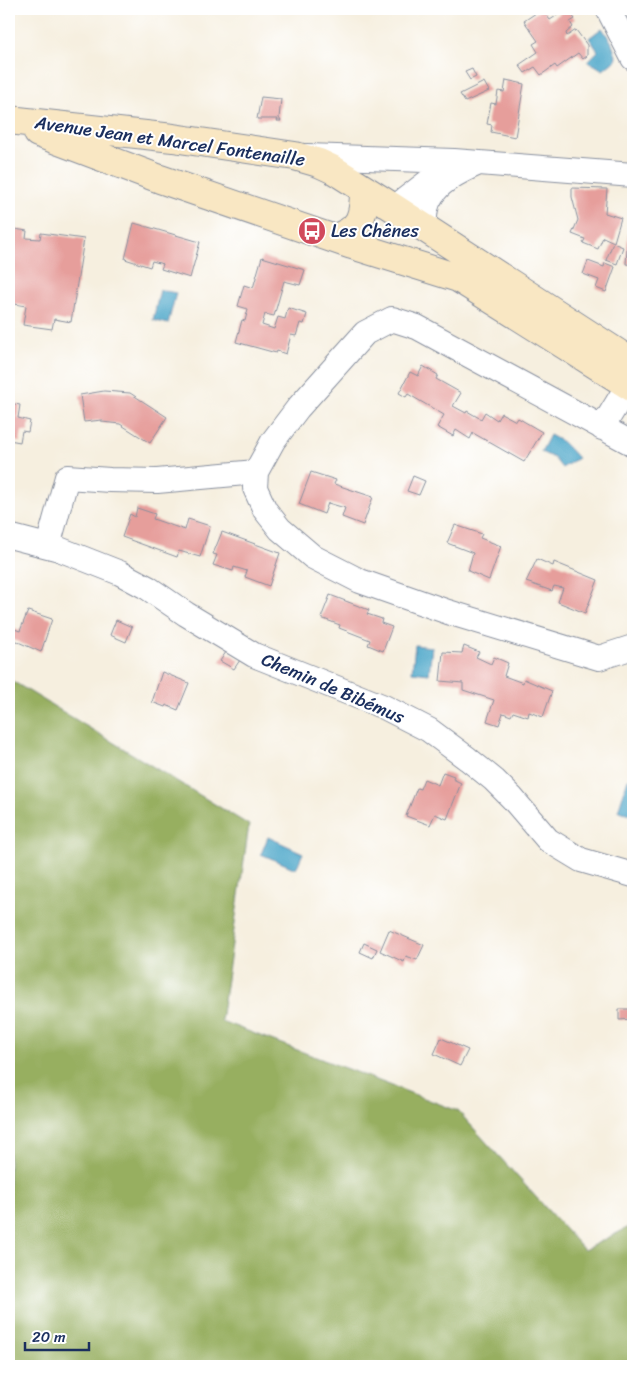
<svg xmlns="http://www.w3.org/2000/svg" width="642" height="1375" viewBox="0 0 642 1375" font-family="Sriracha,sans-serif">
	<rect width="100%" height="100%" fill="#fff"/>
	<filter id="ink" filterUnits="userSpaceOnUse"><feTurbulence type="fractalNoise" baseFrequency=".02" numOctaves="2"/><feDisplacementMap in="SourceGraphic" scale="10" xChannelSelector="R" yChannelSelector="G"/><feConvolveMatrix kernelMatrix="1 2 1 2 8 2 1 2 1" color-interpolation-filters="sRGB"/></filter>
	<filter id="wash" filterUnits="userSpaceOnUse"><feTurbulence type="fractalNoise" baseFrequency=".0096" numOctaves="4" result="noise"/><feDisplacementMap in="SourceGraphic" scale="20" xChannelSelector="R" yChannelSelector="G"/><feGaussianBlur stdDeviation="1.12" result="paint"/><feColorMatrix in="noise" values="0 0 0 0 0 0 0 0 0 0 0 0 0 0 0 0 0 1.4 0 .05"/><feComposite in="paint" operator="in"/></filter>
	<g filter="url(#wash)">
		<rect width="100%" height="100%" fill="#f6efdf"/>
		<!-- forest -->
		<path fill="#97af60" stroke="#596f5f" d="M9 679 249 825 221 1021 458 1111 584 1250 633 1225V1366H9Z"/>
		<!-- water -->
		<path fill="#49a5c8" stroke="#326a93" d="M602 28 611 41 617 59 603 70 588 61 598 51 589 38Z
			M160 290 176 293 168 324 153 320Z
			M550 435 563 442 578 458 562 468 554 458 541 452Z
			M415 645 432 647 429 674 412 672Z
			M628 779 633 780V815L618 811Z
			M268 837 303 853 296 869 261 854Z"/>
		<g id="blocks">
			<!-- building -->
			<path fill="#e69e9b" d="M542 9 550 20 567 9 575 19 570 22 573 27 566 33 567 36 576 30 587 45V56L583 59 578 53 557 68 555 65 541 75 535 67 525 73 519 65 538 52 533 44 538 41 524 21Z
				M472 69 476 77 470 80 465 72Z
				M506 80 524 84 515 137 491 132 492 125 487 124 491 103 496 104 498 91 504 92Z
				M484 82 489 91 465 102 460 94Z
				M261 97 281 99 279 118 281 121H277L278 119H257Z
				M572 188 607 189 605 213 621 218 614 242 603 237 598 249 583 243 585 239 572 234 578 220 572 197Z
				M630 202H633V265L626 264Z
				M134 223 200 242 190 278 161 269 163 264 152 261 150 267 125 259Z
				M9 228 27 231 26 238 40 239 41 233 84 239 71 322 54 319 52 329 23 325 26 306 9 303Z
				M613 243 623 247 617 264 606 260Z
				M262 257 305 270 300 285 284 281 274 316 265 314 262 325 274 329 278 317 285 319 288 308 307 314 304 324 300 323 296 336 291 335 286 354 277 351 276 353 236 342 242 320 245 321 248 309 238 306 244 285 253 288Z
				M588 261 604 267 605 263 615 267 606 292 596 288 599 280 583 274Z
				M423 366 438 375 436 379 461 393 453 406 466 413 467 411 481 419 485 412 497 420 501 413 516 421 518 418 542 432 524 462 473 433 470 439 456 430 453 436 437 427 444 415 408 394 406 397 399 393 410 372 418 376Z
				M104 391 130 393 167 417 150 443 120 424 102 422V420L84 422 80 395Z
				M9 403 20 405 18 418 30 421 28 432 22 431 20 442 9 440Z
				M311 472 336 480 334 484 373 497 363 525 342 517 345 508 328 503 324 514 299 504Z
				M413 476 425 481 419 495 407 491Z
				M137 508 155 514 153 519 185 530 188 519 210 526 200 557 179 551 177 557 122 537 130 514 135 517Z
				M455 525 482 534 480 538 501 546 489 580 468 571 473 553 447 543Z
				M222 532 280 553 269 586 245 577 247 571 234 567 233 571 213 565 217 555 213 554Z
				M537 559 553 566 554 562 598 580 585 613 558 602 563 588 554 586 552 591 526 582Z
				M330 595 369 610 367 614 382 619 381 623 392 627 383 651 368 645 370 640 339 628 340 625 321 618Z
				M28 611 52 619 41 652 9 638V627L20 631Z
				M116 620 132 627 126 642 110 635Z
				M464 646 479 652 476 657 491 664 494 657 508 663 504 676 523 683 524 679 552 691 543 717 529 712 528 717 513 712 511 716 503 713 499 725 487 721 494 700 463 690V683L440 681 443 652 462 653Z
				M226 652 240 660 234 669 220 661Z
				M162 672 189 683 178 710 166 705 165 707 152 702Z
				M443 772 454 776 453 779 461 783 447 819 435 814 430 825 406 816 417 788 420 789 424 779 438 785Z
				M389 930 424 945 417 960 406 956 404 962 380 951Z
				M364 943 377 949 373 958 360 952Z
				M619 1009H632V1019L619 1020Z
				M441 1038 468 1050 460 1066 434 1054Z"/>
		</g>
	</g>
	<g filter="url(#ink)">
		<use href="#blocks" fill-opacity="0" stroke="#888f9e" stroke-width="1"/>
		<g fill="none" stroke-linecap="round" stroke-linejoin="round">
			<defs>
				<path id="street" d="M608 9 633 58
					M307 156 454 161 633 175
					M394 208 442 171
					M426 229C418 192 451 175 479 163
					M602 428 633 377
					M633 444 417 327 392 319 365 333 298 408 273 441 256 472 255 488 265 510 280 529 313 557 360 581 448 612 599 658 633 647
					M9 536 59 549 120 573 148 588 186 614 254 655 384 707 429 730 468 759 494 780 512 798 548 840 581 860 633 875
					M48 546 67 477 110 480 157 481 256 472"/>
				<path id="secondary" d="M9 120 173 138 295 156 319 163 334 170 394 208 633 363
					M38 133 160 179 352 245 458 278 633 388
					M334 238C361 230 364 216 364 190"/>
			</defs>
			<!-- street casing -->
			<use href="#street" stroke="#888f9e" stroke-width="26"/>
			<!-- secondary casing -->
			<use href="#secondary" stroke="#888f9e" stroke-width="30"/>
			<!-- street -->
			<use href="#street" stroke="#fff" stroke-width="24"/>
			<!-- secondary -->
			<use href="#secondary" stroke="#f9e7c3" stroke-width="28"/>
		</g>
	</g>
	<!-- icons -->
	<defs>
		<symbol id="bus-disc" viewBox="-11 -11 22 22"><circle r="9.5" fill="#d1495b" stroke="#fff"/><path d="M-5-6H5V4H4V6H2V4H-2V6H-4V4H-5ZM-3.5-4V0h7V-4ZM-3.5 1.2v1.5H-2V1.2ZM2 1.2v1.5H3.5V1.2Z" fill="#fff"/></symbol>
	</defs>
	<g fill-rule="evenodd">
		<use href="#bus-disc" x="296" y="215" width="32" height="32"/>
	</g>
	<g text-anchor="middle" stroke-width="4" stroke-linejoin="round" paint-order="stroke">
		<!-- street labels -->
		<g font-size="18" fill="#1b2f5e" stroke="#fff">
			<text transform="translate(170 141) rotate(8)" y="6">Avenue Jean et Marcel Fontenaille</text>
			<text transform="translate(333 688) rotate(23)" y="6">Chemin de Bibémus</text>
		</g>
		<!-- poi labels -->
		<g font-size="18" fill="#1b2f5e" stroke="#fff" text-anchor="start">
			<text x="331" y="237">Les Chênes</text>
		</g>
	</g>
	<!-- margin -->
	<rect width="642" height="1375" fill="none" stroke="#fff" stroke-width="30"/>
	<!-- scale -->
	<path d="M25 1342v8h64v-8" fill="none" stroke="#1b2f5e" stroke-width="2.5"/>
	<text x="32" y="1342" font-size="15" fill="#1b2f5e" stroke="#ffffff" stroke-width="4" paint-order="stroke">20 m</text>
</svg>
